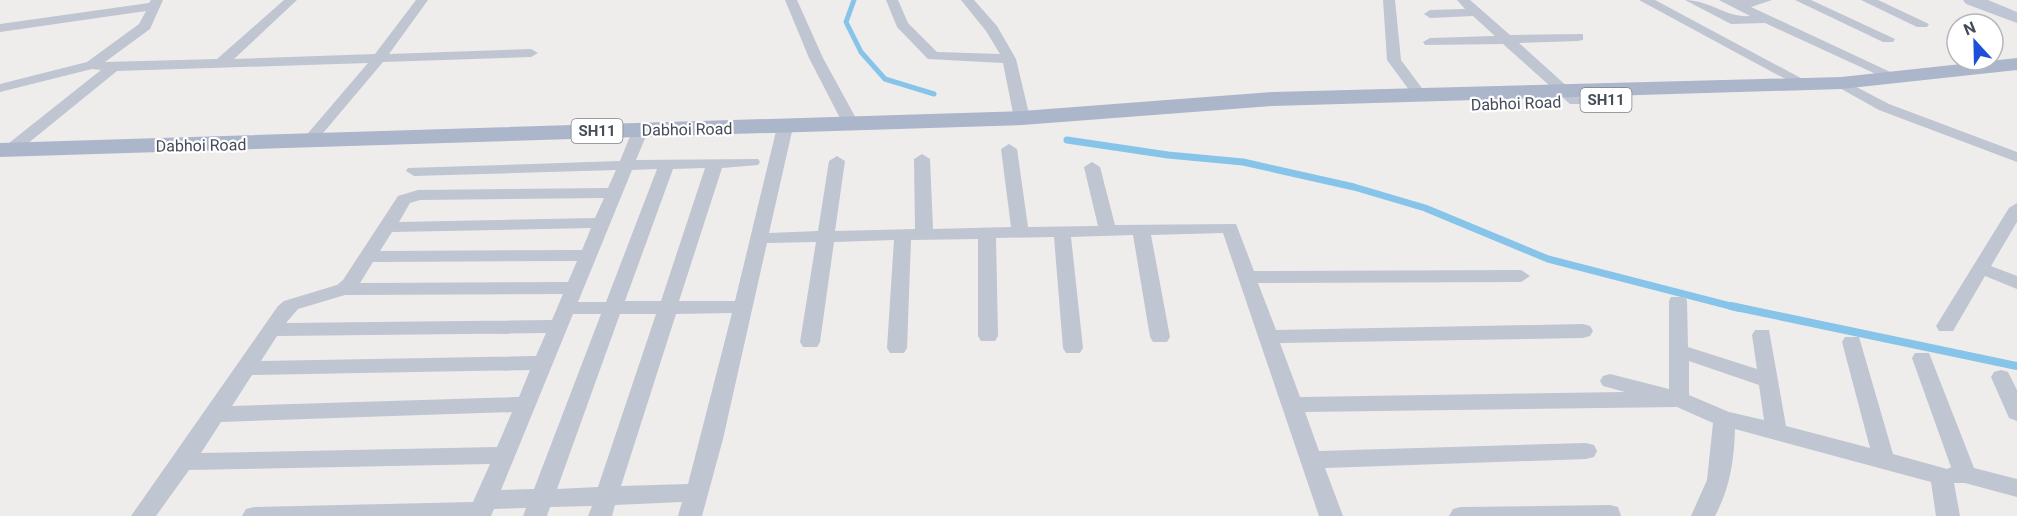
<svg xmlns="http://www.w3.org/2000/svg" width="2017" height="516" viewBox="0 0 2017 516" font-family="Roboto,sans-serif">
	<rect width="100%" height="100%" fill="#efecec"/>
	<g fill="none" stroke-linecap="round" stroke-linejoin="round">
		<!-- stream-far2 -->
		<path stroke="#87c4e9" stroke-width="5" d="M854 0 846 22 861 52 885 79 934 94"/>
		<!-- stream-far1 -->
		<path stroke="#87c4e9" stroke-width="7" d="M1067 140 1168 155 1243 162 1354 187 1425 208 1548 259 1738 308"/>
		<!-- stream -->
		<path stroke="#87c4e9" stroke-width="8" d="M1731 306 2017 366"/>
		<!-- street -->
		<path fill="#bfc5d1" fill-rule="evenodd" d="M151 0H163L150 29 105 62 217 59 284 0H297L234 59 375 54 416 0H428L389 54 531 49 538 53 531 57 383 62 313 145H303L300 142 303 139 368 63 117 71 16 153H4L2 150 4 147 101 70 92 69 0 92V84L87 62 139 24 146 11 0 32V24L149 3Z
			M785 0H797L823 58 858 122 855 125H845L842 122 809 58Z
			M886 0H898L908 23 937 52 1000 54 986 31 961 0H974L997 26 1016 59 1030 118 1027 121 1022 123 1014 118 1003 63 928 59 897 27Z
			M1383 0H1395L1401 60 1427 95 1425 98H1415L1387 60Z
			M1457 0H1470L1510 35 1583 34V40L1578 41 1519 43 1580 98 1582 101 1580 104H1570L1503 44 1425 45 1423 42 1430 38 1495 36 1473 16 1430 18 1424 14 1430 10 1465 9Z
			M1639 0H1655L1812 84 1810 87H1800Z
			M1685 0C1709 0 1727 18 1750 16L1719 0H1772L1751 7 1901 77 1899 80H1889L1765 23 1731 24Z
			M1795 0H1811L1895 39 1893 42H1883Z
			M1861 0H1878L1929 24 1927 27H1917Z
			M1841 79 1889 104 2017 152V162L1879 110 1836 86V80Z
			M785 122 793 127 769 233 818 231 829 161 837 156 845 161 835 231 915 229 914 159 922 154 930 159 933 229 1011 227 1001 149 1009 144 1017 149 1028 227 1098 226 1084 167 1092 162 1100 167 1115 225 1236 224 1254 271 1521 270 1530 276 1521 282 1258 283 1276 330 1583 324 1590 326 1593 331 1590 336 1583 338 1280 343 1300 397 1625 392 1603 386 1600 381 1603 376 1610 374 1669 389V301L1671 297H1685L1687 301 1688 347 1757 369 1752 335 1755 330H1769L1786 426 1870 448 1842 342 1845 337H1859L1893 454 1947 469 1951 467 1912 358 1915 353H1929L1974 468 2017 479V497L1965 483H1954L1960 516H1936L1931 482 1735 429C1734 461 1730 488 1715 516H1691L1707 480 1713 423 1677 407 1305 412 1319 451 1586 443 1594 445 1597 451 1594 457 1586 459 1325 468 1343 516H1319L1223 233 1151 235 1170 337 1167 342H1153L1150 337 1133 235 1071 237 1083 348 1080 353H1066L1063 348 1054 237 996 238 998 336 995 341H981L978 336V239L911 240 907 348 904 353H890L887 348 894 240 834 242 820 342 817 347H803L800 342 816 242 767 243 723 439 702 516H678L682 502 615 505 612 516H588L592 506 550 507 547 516H523L526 508 494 509 491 516H242L246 509 254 507 473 502 490 464 189 470 156 516H131L278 306 284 301 337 285 343 280 398 196 418 190 608 188 616 170 414 176 406 171 408 168 620 161 633 129 641 124 649 129 636 160 758 159 760 162 758 165 722 168 679 301H735L777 127ZM705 168 661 301H625L673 169ZM657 169 606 302H578L632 170ZM604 198 595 218 399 222 410 203 420 200ZM591 228 582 250 380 251 392 232ZM577 261 568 282 360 283 373 262ZM563 294 552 320 286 323 298 309 345 295ZM732 313 688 484 621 486 676 314ZM573 314H601L534 489 501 490ZM620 314H656L598 487 557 489ZM546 333 536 356 261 361 277 336ZM1689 361 1759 385 1764 420 1729 412 1689 395ZM530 370 519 397 232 406 252 375ZM512 412 497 447 201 453 221 422Z
			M2017 203V222L1991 266 2017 276V289L1985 276 1953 331H1939L1936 326 2009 208Z
			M2001 370 2008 372 2017 390V421L2009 418 1991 377 1994 372Z
			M1610 505 1618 507 1621 516H1449L1453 509 1461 507Z"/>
		<!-- secondary -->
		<path fill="#bec5d5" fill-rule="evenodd" d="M1963 0H1988L2017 12V23L1966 4Z"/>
		<!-- primary -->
		<path fill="#abb6cb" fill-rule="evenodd" d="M2017 58V70L1841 89 1273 106 1022 125 0 157V143L1022 111 1273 92 1841 77Z"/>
	</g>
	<g text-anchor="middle" stroke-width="4.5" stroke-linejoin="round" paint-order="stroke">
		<!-- shield labels -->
		<g fill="#fff" stroke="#7d828a" stroke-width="1.5">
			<rect x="1580.5" y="88" width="51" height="24" rx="4.5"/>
			<rect x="571.5" y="119" width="51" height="24" rx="4.5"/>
		</g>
		<g font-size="15" font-weight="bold" fill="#454c58">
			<text x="1606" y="105">SH11</text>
			<text x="597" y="136">SH11</text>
		</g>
		<!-- street labels -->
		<g font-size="16" fill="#454c58" stroke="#fff">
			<text transform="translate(1516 103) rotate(-2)" y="6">Dabhoi Road</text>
			<text transform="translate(687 129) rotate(-1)" y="6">Dabhoi Road</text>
			<text transform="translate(201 145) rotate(-1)" y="6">Dabhoi Road</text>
		</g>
	</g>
	<!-- north arrow -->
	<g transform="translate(1975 42) rotate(338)"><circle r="28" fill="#ffffff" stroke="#b5b7bc" stroke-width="1.5"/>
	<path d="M0-4.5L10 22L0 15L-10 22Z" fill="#1d4fd7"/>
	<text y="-9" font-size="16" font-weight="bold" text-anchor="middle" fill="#454c58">N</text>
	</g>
</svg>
